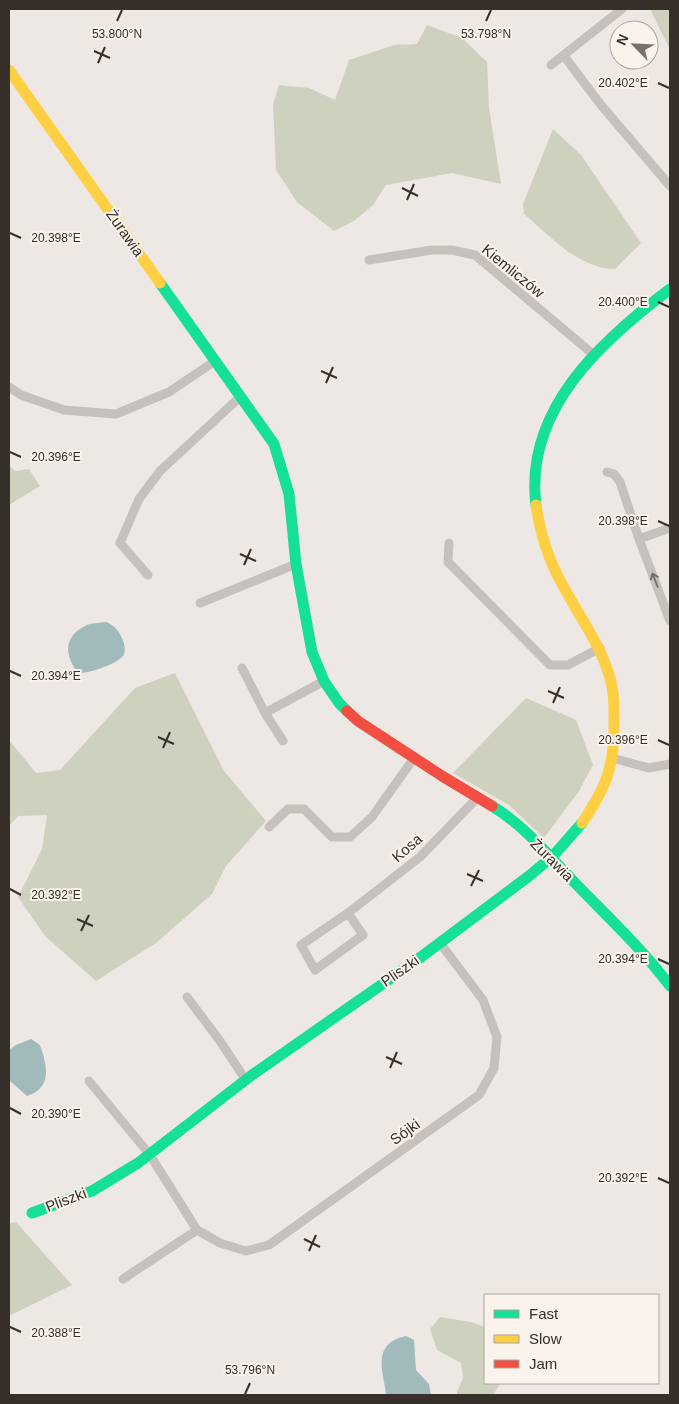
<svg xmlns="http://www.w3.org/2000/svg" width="679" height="1404" viewBox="0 0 679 1404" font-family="Arial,sans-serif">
	<rect width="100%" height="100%" fill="#ede8e3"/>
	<!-- green -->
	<path fill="#ced1be" d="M650 9H670V50Z
		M427 25 462 38 487 62 489 108 501 184 452 173 386 185 373 205 354 221 334 231 297 202 276 170 273 104 279 85 309 88 335 100 349 60 394 45 417 44Z
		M553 129 581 155 641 243 615 269C579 269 550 236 524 214L523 204Z
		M9 465 15 471 29 469 40 486 9 505Z
		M175 673 224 771 266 821 226 866 212 894 156 943 96 981 45 936 18 897 42 849 47 815 18 816 9 826V740L36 773 60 770 135 688Z
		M526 698 576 720 593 765 579 791 544 838 509 805 453 773Z
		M16 1222 72 1285 9 1316V1223Z
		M440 1317 471 1322 485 1327V1383H501L493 1395H457V1392L463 1378 461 1363 437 1350 430 1329Z"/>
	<!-- water -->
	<path fill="#a1bbbc" d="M106 622C114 625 119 631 122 638 124 643 126 649 124 654 121 663 88 674 78 673 64 655 63 636 87 625 92 623 100 623 106 622Z
		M31 1039 40 1045C47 1066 53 1087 27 1096L9 1080V1050L16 1045Z
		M406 1336 414 1340 416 1370 429 1384 431 1395H386C385 1378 374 1355 391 1342 395 1339 401 1337 406 1336Z"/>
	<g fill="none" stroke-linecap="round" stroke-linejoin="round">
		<!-- street -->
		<path stroke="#c6c1bc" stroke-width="9" d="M564 56 601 105 670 186
			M551 65 622 9
			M369 260 432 250H452L475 255 594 355
			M9 387 21 395 64 410 116 414 169 392 215 361
			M607 472 614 474 620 482 639 539 670 621
			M639 539 670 528
			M449 543 448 562 550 665H568L600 648
			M148 575 120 543 139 499 160 471 240 397
			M200 603 296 564
			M242 668 265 713 283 741
			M265 713 324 681
			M612 758 649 768 670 764
			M269 827 288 809H304L332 837H350L372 817 414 758
			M348 913 363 935 315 970 301 945 348 913 420 857 478 797
			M187 997 220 1041 245 1079
			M89 1081 150 1155 197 1230 220 1243 246 1251 269 1245 479 1095 494 1068 497 1037 483 1000 440 943
			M123 1279 197 1230"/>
		<!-- fast -->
		<path stroke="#16e098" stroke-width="11" d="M160 283 274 444 289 494 296 564 312 652 324 681 339 703 347 711
			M536 505C524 410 601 341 670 289
			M492 806C524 825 550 857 576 884 608 917 642 949 670 986
			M32 1213 92 1191 138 1163 252 1075 417 960 529 876 553 856 582 823"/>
		<!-- slow -->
		<path stroke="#ffcf43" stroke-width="11" d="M9 70 160 283
			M536 505C540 533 548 559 562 584 579 616 602 646 611 682 615 697 614 712 614 727 614 768 605 789 582 823"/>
		<!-- jam -->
		<path stroke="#f24e42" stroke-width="11" d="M347 711 358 721 442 776 492 806"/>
	</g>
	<!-- one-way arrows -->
	<defs><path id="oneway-shaft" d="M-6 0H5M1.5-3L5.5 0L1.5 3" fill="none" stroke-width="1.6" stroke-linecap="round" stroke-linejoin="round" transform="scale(1.25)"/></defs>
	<use stroke="#77716c" href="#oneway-shaft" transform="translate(655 580) rotate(-111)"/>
	<!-- ticks -->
	<path fill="none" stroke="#372f2a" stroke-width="2" d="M117 21 122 10M486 21 491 10M94 51 110 58M98 63 105 47M658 83 669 88M402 188 418 196M407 200 414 184M10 233 21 238M658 302 669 307M321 371 337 378M326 383 333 367M10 452 21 457M658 521 669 526M240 554 256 561M244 565 251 549M10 671 21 676M548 691 564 698M553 703 560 687M158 737 174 744M658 740 669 745M163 748 170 732M467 874 483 881M471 886 479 870M10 889 21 895M77 919 93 926M81 931 89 915M658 959 669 964M386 1057 402 1064M390 1068 397 1052M10 1108 21 1114M658 1178 669 1183M304 1239 320 1247M309 1251 316 1235M10 1327 21 1332M245 1394 250 1383"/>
	<g text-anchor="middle" stroke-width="4" stroke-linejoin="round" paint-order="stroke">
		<!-- street labels -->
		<g font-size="15" fill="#372f2a" stroke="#f9f3eb">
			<text transform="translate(125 233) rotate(55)" y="5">Żurawia</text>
			<text transform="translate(513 271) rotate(39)" y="5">Kiemliczów</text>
			<text transform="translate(407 848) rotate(-41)" y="5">Kosa</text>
			<text transform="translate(552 860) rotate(45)" y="5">Żurawia</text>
			<text transform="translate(400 971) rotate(-35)" y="5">Pliszki</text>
			<text transform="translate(405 1132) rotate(-36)" y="5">Sójki</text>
			<text transform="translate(66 1200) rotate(-21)" y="5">Pliszki</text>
		</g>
	</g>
	<g font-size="12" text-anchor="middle" fill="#372f2a" stroke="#f9f3eb" stroke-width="4" stroke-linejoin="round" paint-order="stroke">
		<text x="486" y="38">53.798°N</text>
		<text x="117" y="38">53.800°N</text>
		<text x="623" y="87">20.402°E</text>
		<text x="56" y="242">20.398°E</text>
		<text x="623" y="306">20.400°E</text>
		<text x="56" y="461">20.396°E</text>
		<text x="623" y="525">20.398°E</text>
		<text x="56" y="680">20.394°E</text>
		<text x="623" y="744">20.396°E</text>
		<text x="56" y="899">20.392°E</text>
		<text x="623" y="963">20.394°E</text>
		<text x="56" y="1118">20.390°E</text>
		<text x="623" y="1182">20.392°E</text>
		<text x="56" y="1337">20.388°E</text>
		<text x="250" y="1374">53.796°N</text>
	</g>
	<!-- border -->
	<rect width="679" height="1404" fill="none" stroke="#372f2a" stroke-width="20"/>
	<!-- legend -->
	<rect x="484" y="1294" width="175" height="90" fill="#f9f3eb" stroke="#aba59e"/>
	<rect x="494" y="1310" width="25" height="8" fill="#16e098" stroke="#aba59e"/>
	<text x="529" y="1319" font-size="15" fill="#372f2a">Fast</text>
	<rect x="494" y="1335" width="25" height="8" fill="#ffcf43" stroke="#aba59e"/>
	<text x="529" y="1344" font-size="15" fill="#372f2a">Slow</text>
	<rect x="494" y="1360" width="25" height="8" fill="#f24e42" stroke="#aba59e"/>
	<text x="529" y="1369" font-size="15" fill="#372f2a">Jam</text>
	<!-- north arrow -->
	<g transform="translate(634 45) rotate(294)"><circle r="24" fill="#f9f3eb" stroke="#aba59e"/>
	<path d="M0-4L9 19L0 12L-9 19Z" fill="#77706b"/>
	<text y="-8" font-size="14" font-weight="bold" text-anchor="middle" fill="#372f2a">N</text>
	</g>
</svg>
